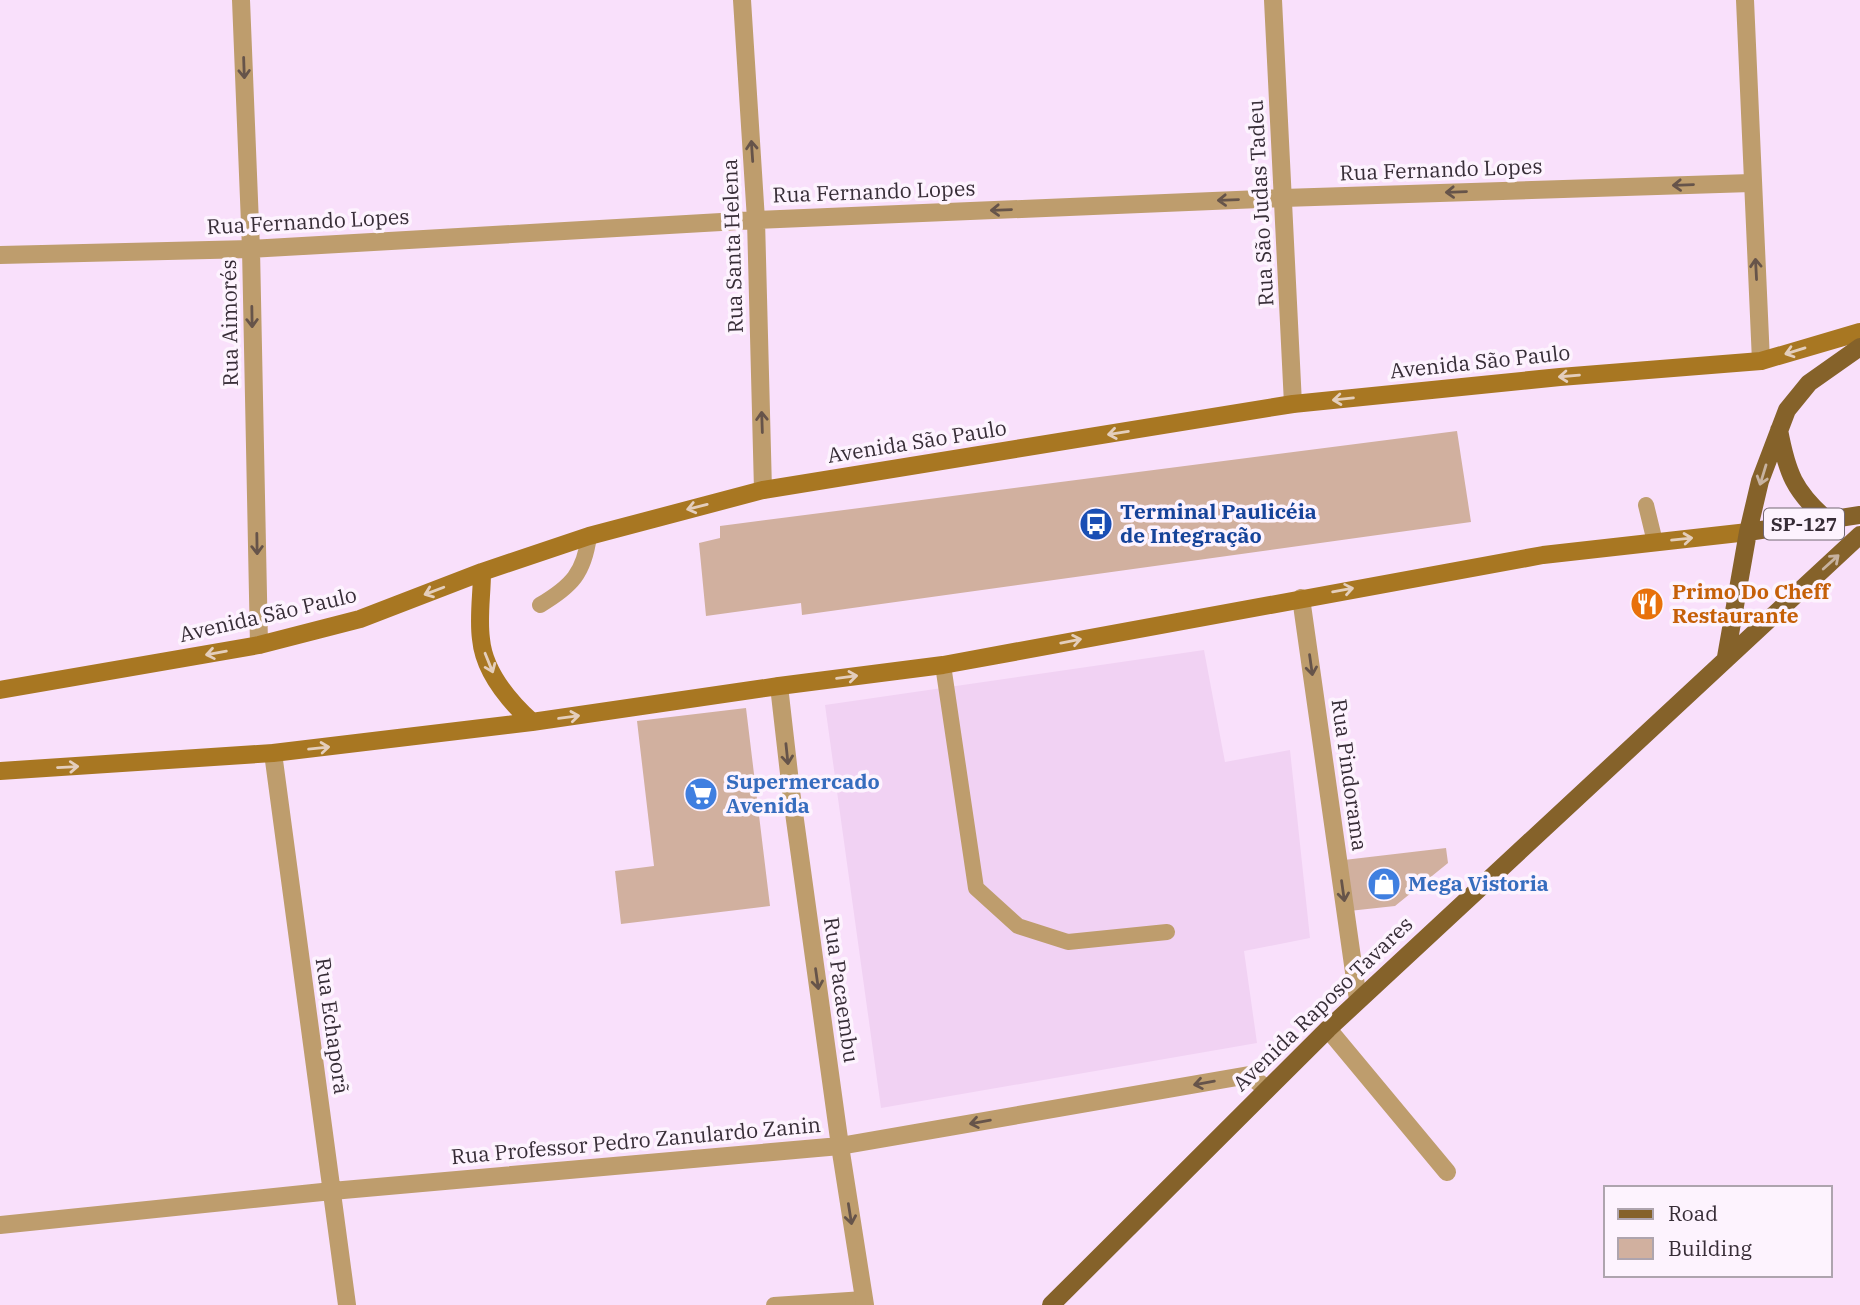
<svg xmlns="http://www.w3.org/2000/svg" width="1860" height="1305" viewBox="0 0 1860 1305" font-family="'IBM Plex Serif',serif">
	<rect width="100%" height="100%" fill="#f9e0fb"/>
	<!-- built -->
	<path fill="#f1d2f3" d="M1204 650 1225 762 1290 750 1310 938 1244 951 1257 1043 881 1108 825 705Z"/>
	<!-- building -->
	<path fill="#d1b09f" d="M1457 431 1471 522 802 615 801 603 706 616 699 543 720 538V526Z
		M746 708 770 906 621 924 615 871 654 866 637 721Z
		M1446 848 1448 863 1395 906 1349 911 1344 860Z"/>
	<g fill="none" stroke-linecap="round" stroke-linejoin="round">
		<!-- lane -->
		<path stroke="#be9d6d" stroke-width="16" d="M1646 505 1655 542
			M540 605C572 586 584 573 589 536
			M943 665 976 888 1018 926 1068 942 1167 932
			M774 1305 864 1299"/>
		<!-- street -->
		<path stroke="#be9d6d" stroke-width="18" d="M241 0 251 249 259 645
			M742 0 756 220 763 490
			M1273 0 1293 404
			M1745 0 1761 361
			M0 255 251 249 756 220 1283 198 1751 183
			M1301 598 1358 1000
			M779 686 791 791 840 1146 865 1305
			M273 753 347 1305
			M1328 1029 1447 1172
			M0 1225 332 1191 840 1146 1249 1075 1267 1089"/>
		<!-- secondary -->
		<path stroke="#a87722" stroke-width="18" d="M482 572C482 594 478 617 481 639 484 672 509 701 532 722
			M0 690 259 645 360 619 482 572 589 536 763 490 1293 404 1560 377 1761 361 1860 332
			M0 771 273 753 532 722 779 686 943 665 1543 555 1748 532"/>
		<!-- primary -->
		<path stroke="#85622a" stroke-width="18" d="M1779 430C1787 473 1794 491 1827 520
			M1748 532 1860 515
			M1726 657 1748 532 1760 481 1787 410 1809 383 1860 347
			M1051 1305 1328 1029 1860 535"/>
	</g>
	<!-- one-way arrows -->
	<defs><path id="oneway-shaft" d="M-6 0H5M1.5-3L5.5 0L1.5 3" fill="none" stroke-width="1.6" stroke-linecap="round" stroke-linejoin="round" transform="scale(1.75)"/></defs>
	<g stroke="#66544a">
		<use href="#oneway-shaft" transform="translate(244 68) rotate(88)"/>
		<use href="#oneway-shaft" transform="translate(752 151) rotate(-94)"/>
		<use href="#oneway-shaft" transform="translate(1683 185) rotate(178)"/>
		<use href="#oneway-shaft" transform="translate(1456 192) rotate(178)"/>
		<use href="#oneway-shaft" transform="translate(1228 200) rotate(178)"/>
		<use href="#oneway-shaft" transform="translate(1001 210) rotate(178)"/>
		<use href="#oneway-shaft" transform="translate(1756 269) rotate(-93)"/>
		<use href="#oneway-shaft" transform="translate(252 317) rotate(89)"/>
		<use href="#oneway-shaft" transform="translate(762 422) rotate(-92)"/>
		<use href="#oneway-shaft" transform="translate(257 544) rotate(89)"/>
		<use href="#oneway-shaft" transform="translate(1311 665) rotate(82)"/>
		<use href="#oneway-shaft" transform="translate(787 754) rotate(84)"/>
		<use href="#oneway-shaft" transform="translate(1343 891) rotate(82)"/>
		<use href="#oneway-shaft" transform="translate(817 979) rotate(82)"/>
		<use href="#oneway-shaft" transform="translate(1204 1083) rotate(170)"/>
		<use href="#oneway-shaft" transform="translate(980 1122) rotate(170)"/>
		<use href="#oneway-shaft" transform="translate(850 1214) rotate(81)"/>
	</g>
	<g stroke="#e4cebc">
		<use href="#oneway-shaft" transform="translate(1795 351) rotate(163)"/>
		<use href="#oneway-shaft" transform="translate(1569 376) rotate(175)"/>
		<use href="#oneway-shaft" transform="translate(1343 399) rotate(174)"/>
		<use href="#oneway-shaft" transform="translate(1118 433) rotate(171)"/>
		<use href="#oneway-shaft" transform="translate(697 507) rotate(166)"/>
		<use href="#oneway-shaft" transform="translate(1682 539) rotate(-6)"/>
		<use href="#oneway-shaft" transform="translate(1343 590) rotate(-10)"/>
		<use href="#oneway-shaft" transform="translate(434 591) rotate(159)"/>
		<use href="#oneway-shaft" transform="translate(1071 641) rotate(-11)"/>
		<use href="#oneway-shaft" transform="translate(216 653) rotate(170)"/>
		<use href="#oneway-shaft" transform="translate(489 663) rotate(68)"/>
		<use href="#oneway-shaft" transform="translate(847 677) rotate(-7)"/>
		<use href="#oneway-shaft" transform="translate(569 717) rotate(-8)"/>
		<use href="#oneway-shaft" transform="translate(319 748) rotate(-6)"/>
		<use href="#oneway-shaft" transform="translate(68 767) rotate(-3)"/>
	</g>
	<g stroke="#c7b29f">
		<use href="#oneway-shaft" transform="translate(1763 475) rotate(107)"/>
		<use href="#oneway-shaft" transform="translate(1831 562) rotate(-42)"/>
	</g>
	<!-- icons -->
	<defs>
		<symbol id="bus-disc" viewBox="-11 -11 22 22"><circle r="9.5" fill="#1a4fb4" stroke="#fdf3fe"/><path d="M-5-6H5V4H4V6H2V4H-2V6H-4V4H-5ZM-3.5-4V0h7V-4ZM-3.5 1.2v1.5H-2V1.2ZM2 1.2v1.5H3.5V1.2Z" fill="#fff"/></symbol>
		<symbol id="restaurant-disc" viewBox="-11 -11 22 22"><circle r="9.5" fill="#e8710a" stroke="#fdf3fe"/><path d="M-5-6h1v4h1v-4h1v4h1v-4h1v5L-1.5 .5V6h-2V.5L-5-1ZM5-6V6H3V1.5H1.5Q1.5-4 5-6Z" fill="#fff"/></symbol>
		<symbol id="supermarket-disc" viewBox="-11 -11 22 22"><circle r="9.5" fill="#3f7fe0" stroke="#fdf3fe"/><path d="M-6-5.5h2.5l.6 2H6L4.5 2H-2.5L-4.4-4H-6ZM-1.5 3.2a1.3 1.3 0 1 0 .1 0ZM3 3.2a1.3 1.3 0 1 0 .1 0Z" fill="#fff"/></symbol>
		<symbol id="shop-disc" viewBox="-11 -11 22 22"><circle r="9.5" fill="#3f7fe0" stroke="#fdf3fe"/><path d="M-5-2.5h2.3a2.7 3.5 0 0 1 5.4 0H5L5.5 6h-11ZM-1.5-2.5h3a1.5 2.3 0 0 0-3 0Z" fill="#fff"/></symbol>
	</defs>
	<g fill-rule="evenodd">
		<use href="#bus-disc" x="1077" y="505" width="38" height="38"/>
		<use href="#restaurant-disc" x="1628" y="585" width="38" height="38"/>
		<use href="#supermarket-disc" x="682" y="775" width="38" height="38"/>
		<use href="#shop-disc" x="1365" y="865" width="38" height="38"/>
	</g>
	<g text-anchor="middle" stroke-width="7" stroke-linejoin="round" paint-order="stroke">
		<!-- shield labels -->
		<rect fill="#fdf3fe" stroke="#726873" stroke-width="2" x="1764" y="508.5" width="80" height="31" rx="5"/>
		<g font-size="19" font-weight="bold" fill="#372d37">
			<text x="1804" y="531">SP-127</text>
		</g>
		<!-- street labels -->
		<g font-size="21" fill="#372d37" stroke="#fdf3fe">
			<text transform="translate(1441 170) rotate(-2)" y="7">Rua Fernando Lopes</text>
			<text transform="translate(874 192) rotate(-2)" y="7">Rua Fernando Lopes</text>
			<text transform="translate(1261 203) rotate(-93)" y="7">Rua São Judas Tadeu</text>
			<text transform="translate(308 222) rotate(-3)" y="7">Rua Fernando Lopes</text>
			<text transform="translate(733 246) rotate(-92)" y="7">Rua Santa Helena</text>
			<text transform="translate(230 323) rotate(-91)" y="7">Rua Aimorés</text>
			<text transform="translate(1480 362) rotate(-6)" y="7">Avenida São Paulo</text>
			<text transform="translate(917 442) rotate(-9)" y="7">Avenida São Paulo</text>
			<text transform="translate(268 615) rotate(-13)" y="7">Avenida São Paulo</text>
			<text transform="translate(1349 775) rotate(82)" y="7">Rua Pindorama</text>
			<text transform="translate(841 990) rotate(82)" y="7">Rua Pacaembu</text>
			<text transform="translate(1323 1004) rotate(-44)" y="7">Avenida Raposo Tavares</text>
			<text transform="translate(332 1026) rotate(82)" y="7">Rua Echaporã</text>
			<text transform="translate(636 1141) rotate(-5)" y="7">Rua Professor Pedro Zanulardo Zanin</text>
		</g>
		<!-- transit labels -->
		<g font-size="21" font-weight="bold" fill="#164399" stroke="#fdf3fe" text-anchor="start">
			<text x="1120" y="519">Terminal Paulicéia<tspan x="1120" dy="24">de Integração</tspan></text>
		</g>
		<!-- food labels -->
		<g font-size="21" font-weight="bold" fill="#c56008" stroke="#fdf3fe" text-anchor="start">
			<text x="1672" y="599">Primo Do Cheff<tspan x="1672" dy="24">Restaurante</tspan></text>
		</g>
		<!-- shop labels -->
		<g font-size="21" font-weight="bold" fill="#366cbe" stroke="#fdf3fe" text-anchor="start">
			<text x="726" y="789">Supermercado<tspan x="726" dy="24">Avenida</tspan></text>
			<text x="1408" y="891">Mega Vistoria</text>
		</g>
	</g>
	<!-- legend -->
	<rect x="1604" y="1186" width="228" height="91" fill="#fdf3fe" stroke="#aea4ae" stroke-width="2"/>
	<rect x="1618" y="1209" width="35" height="10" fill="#85622a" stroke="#aea4ae" stroke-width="2"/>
	<text x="1668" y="1221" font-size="21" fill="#372d37">Road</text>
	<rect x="1618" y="1238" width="35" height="21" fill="#d1b09f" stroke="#aea4ae" stroke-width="2"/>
	<text x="1668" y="1256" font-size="21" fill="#372d37">Building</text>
</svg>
